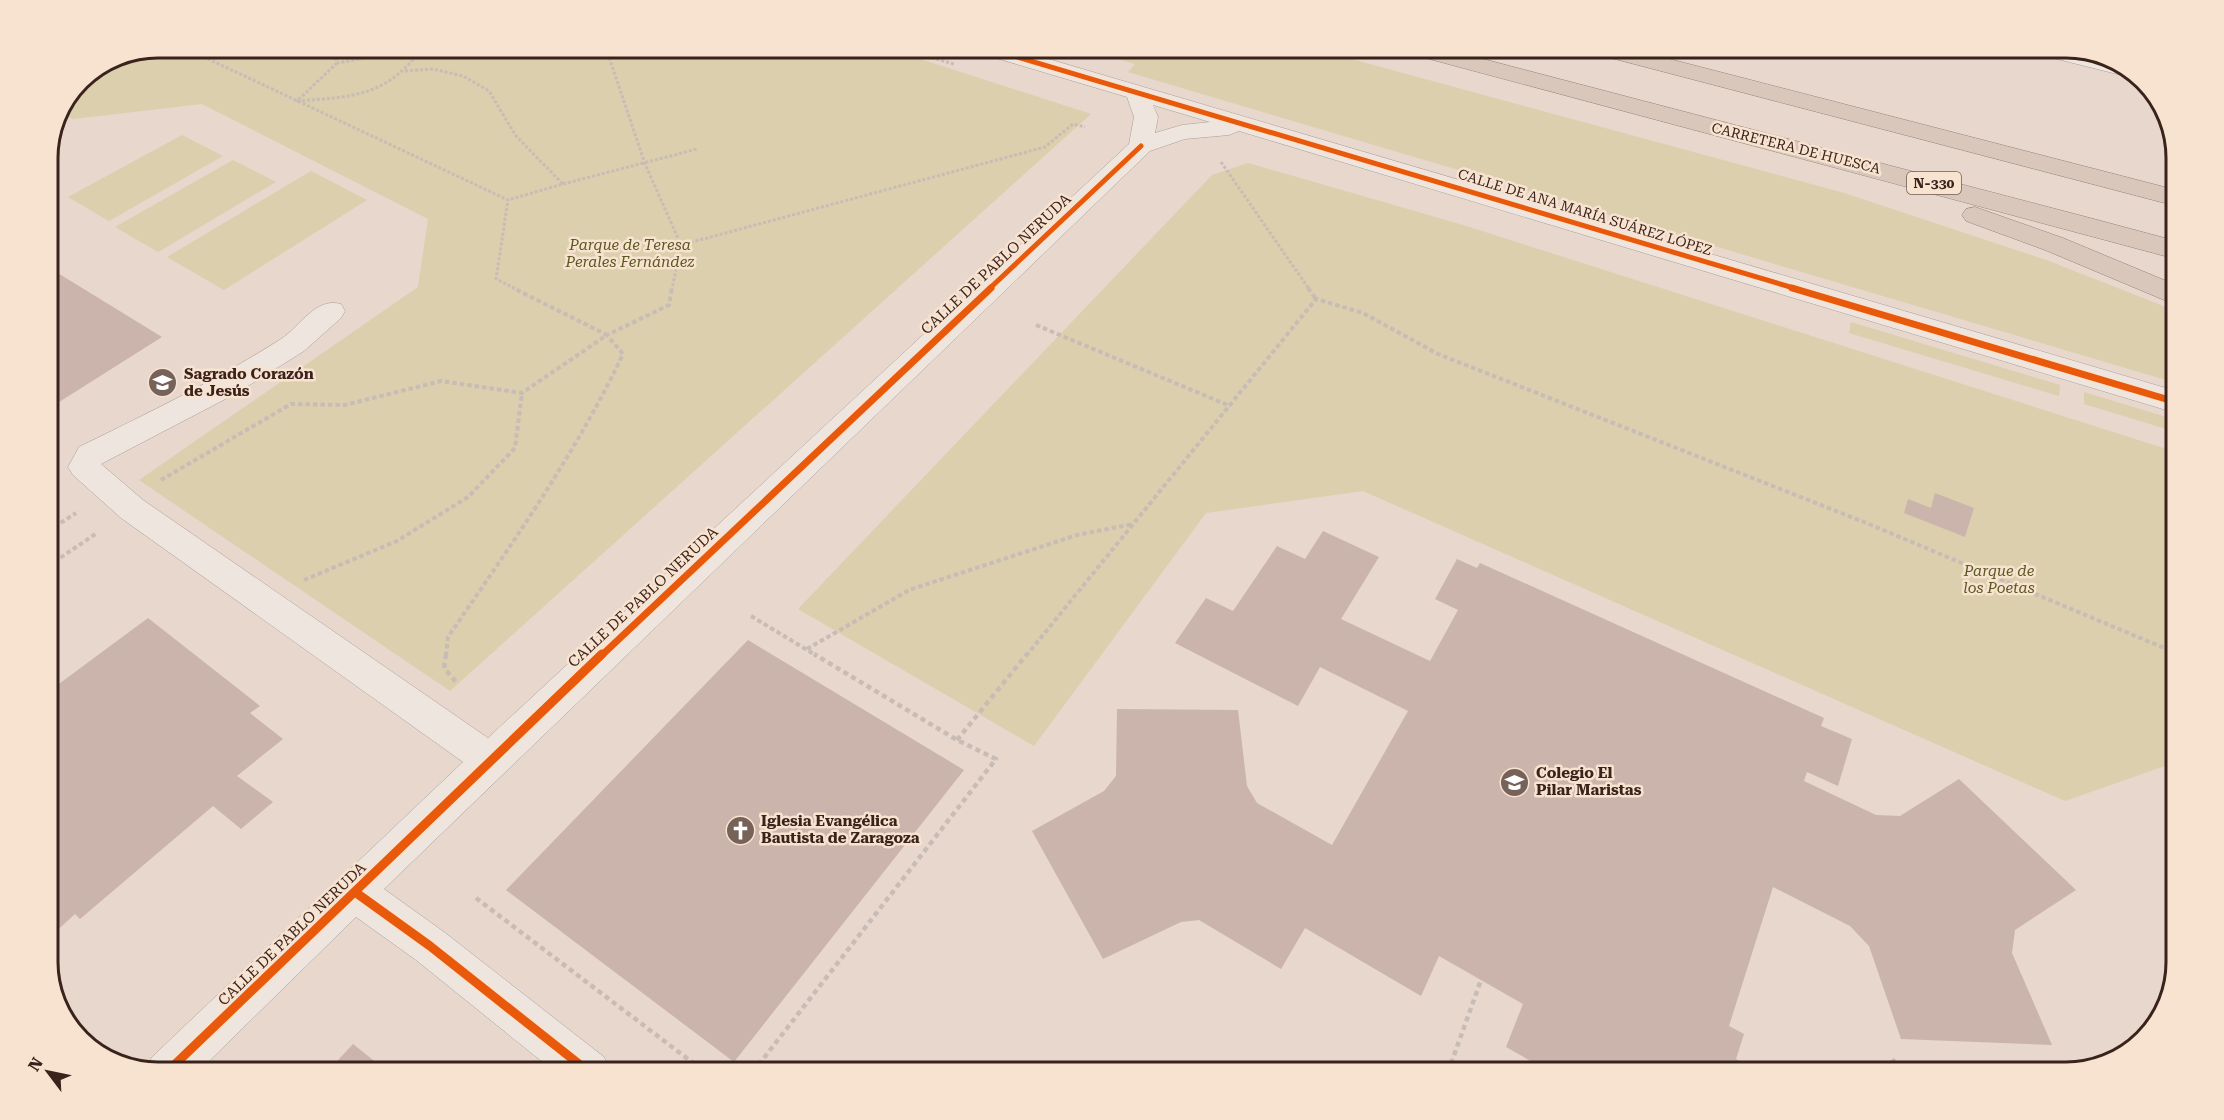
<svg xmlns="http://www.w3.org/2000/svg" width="2224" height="1120" viewBox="0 0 2224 1120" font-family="'Roboto Serif',serif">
	<rect width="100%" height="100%" fill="#e7d7cc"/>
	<!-- green -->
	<path fill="#dbcfad" d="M159 48H886L1091 114 450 691 139 480 418 287 428 219 202 104 73 119 65 115 81 80 117 56Z
		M1081 48H1311L1844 193 2049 261 2176 311V383L1128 72 1135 64Z
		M182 135 223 156 109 221 68 197Z
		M233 160 276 182 158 252 115 227Z
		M1248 163 1463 225 2176 452V762L2065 801 1363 491 1206 513 1034 746 798 609 1212 175Z
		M311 171 367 200 224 290 167 257Z
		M1851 322 2060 385 2059 396 1849 333Z
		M2084 392 2176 420V432L2084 404Z"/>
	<!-- building -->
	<path fill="#cbb4ac" d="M48 267 162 337 48 409Z
		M1935 493 1974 508 1965 537 1904 513 1908 499 1931 508Z
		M1323 531 1379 557 1341 619 1430 661 1458 610 1435 599 1457 559 1477 568 1480 563 1824 718 1821 726 1852 739 1838 786 1807 772 1804 781 1876 815 1900 816 1959 779 2076 890 2015 930 2012 953 2052 1045 1901 1039 1869 946 1850 926 1773 887 1729 1026 1744 1034 1736 1059 1760 1072H1550L1506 1047 1523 1004 1439 956 1421 996 1305 928 1281 969 1199 920 1181 922 1103 959 1032 831 1104 791 1116 776 1117 709 1238 710 1247 786 1257 803 1332 845 1408 711 1320 667 1298 706 1175 643 1206 598 1233 611 1277 546 1305 559Z
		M148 618 260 706 250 713 283 739 237 776 273 802 241 829 213 806 80 919 75 914 52 935 48 932V692Z
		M748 640 964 770 734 1062 506 890Z
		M353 1044 388 1072H327Z
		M1894 1058 1907 1072H1875Z"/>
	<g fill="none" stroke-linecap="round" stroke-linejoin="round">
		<defs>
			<path id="minor" d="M976 48H1011L2176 391V413L1239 131 1229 135 1185 139 1150 151 384 889 444 932 604 1057 611 1072H555L416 960 356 917 198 1072H159L146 1069 152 1057 463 762 121 518 73 475 68 467 79 447C148 413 217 380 281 339 301 326 315 297 341 304L345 311 341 318 304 351 235 394 101 464 143 500 488 738 1129 144 1134 117 1127 97 979 53ZM1153 105 1210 122 1182 125 1155 133 1158 117Z
				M2030 48H2065L2114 59 2131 74 2125 76 2033 53Z"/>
			<path id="highway" d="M1404 48H1441L2090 218 2176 241V259L1407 53Z
				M1589 48H1627L2176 190V206L1592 53Z
				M1975 207 2063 238 2176 285V305L2045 250 1966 221 1962 215 1966 209Z"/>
		</defs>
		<!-- minor casing -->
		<use href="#minor" stroke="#ac9d96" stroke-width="1"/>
		<!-- highway casing -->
		<use href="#highway" stroke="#91837c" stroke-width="1"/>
		<!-- path-far2 -->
		<path stroke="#c7bcb6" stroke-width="3" stroke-dasharray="3 2" stroke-linecap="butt" d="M185 48 508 200 496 279 516 289
			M333 48 337 63 382 55 401 48
			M606 48 645 164 681 245 672 289
			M898 48 954 64
			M337 63 297 101C351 97 385 97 420 51L418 48
			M105 64 191 51
			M405 71 433 69 463 76 489 91 516 136 563 184 508 200
			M1221 162 1309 289
			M563 184 697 149
			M681 245 1045 147 1073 124 1085 127"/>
		<!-- path-far1 -->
		<path stroke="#c7bcb6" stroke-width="4" stroke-dasharray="4.5 3" stroke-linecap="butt" d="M1308 288 1316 299
			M1036 325 1230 406
			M161 480 291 404 345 405 441 381 522 393 607 335 513 288
			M48 531 76 513
			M48 566 97 533
			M304 580 397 541 468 497 515 448 522 393
			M751 616 817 656
			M807 649 909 590 1077 535 1133 524
			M446 656 448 637C511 545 575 455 623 354L607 335 669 305 672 288
			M1026 656 1316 299 1363 313 1438 354 1864 522 2176 653"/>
		<!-- path -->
		<path stroke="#c7bcb6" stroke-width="4.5" stroke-dasharray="5 4" stroke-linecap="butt" d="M446 654 444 668 456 682
			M957 740 1027 654
			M476 898 705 1072
			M753 1072 996 759 957 740 814 654
			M1448 1072 1481 980"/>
		<!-- minor -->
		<use href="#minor" fill="#eee5df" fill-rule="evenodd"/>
		<!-- highway -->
		<use href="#highway" fill="#dac7bc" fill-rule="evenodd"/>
		<defs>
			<path id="cycleway-far2" d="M987 48 1797 289
				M989 289 1141 146"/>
			<path id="cycleway-far1" d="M1792 288 2176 402
				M601 656 991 288"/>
			<path id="cycleway" d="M355 892 430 946 589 1072
				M167 1072 602 654"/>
		</defs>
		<!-- cycleway-far2 casing -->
		<use href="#cycleway-far2" stroke="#f8e3d1" stroke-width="8"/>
		<!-- cycleway-far1 casing -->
		<use href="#cycleway-far1" stroke="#f8e3d1" stroke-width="10"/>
		<!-- cycleway casing -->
		<use href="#cycleway" stroke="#f8e3d1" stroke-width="13"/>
		<!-- cycleway-far2 -->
		<use href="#cycleway-far2" stroke="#e8590c" stroke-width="5"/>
		<!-- cycleway-far1 -->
		<use href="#cycleway-far1" stroke="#e8590c" stroke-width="7"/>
		<!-- cycleway -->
		<use href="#cycleway" stroke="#e8590c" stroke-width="9"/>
	</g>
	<!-- icons -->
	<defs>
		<symbol id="school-disc" viewBox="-11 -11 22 22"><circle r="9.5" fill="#77625a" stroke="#f8e3d1"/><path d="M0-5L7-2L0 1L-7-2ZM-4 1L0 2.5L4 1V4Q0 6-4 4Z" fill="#fff"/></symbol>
		<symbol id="church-disc" viewBox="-11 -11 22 22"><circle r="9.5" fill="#77625a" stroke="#f8e3d1"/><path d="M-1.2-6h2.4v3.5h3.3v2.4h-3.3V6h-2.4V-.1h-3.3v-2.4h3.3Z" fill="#fff"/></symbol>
	</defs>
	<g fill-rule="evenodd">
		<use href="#school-disc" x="146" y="366" width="33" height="33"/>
		<use href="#school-disc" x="1498" y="766" width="33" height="33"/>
		<use href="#church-disc" x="724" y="814" width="33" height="33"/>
	</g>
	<g text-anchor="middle" stroke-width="5" stroke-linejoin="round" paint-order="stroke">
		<!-- far-street labels -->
		<g font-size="14" fill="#3b231c" stroke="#f8e3d1">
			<text transform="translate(1796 148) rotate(14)" y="5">CARRETERA DE HUESCA</text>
			<text transform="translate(1585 212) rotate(17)" y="5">CALLE DE ANA MARÍA SUÁREZ LÓPEZ</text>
		</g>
		<!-- shield labels -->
		<rect fill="#f8e3d1" stroke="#745d52" stroke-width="1.5" x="1907" y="172" width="54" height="22" rx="4.5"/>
		<g font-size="14" font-weight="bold" fill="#3b231c">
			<text x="1934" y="188">N-330</text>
		</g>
		<!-- park labels -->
		<g font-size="15" font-style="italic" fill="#595921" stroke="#f8e3d1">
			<text x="630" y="250">Parque de Teresa<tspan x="630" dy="17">Perales Fernández</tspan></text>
			<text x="1999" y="576">Parque de<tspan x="1999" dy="17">los Poetas</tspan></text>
		</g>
		<!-- street labels -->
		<g font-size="15" fill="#3b231c" stroke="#f8e3d1">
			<text transform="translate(996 264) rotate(-43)" y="5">CALLE DE PABLO NERUDA</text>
			<text transform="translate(643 597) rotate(-43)" y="5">CALLE DE PABLO NERUDA</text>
			<text transform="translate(292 934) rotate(-44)" y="5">CALLE DE PABLO NERUDA</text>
		</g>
		<!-- poi labels -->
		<g font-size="15" font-weight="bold" fill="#3b231c" stroke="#f8e3d1" text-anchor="start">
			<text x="184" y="379">Sagrado Corazón<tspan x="184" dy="17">de Jesús</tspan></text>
			<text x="1536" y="778">Colegio El<tspan x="1536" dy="17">Pilar Maristas</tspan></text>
			<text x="761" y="826">Iglesia Evangélica<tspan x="761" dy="17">Bautista de Zaragoza</tspan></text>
		</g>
	</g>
	<!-- crop -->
	<path d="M0 0H2224V1120H0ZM158 58H2066A100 100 0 0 1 2166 158V962A100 100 0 0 1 2066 1062H158A100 100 0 0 1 58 962V158A100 100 0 0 1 158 58Z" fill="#f8e3d1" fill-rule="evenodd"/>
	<path fill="none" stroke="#3b231c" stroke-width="3" d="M158 58H2066A100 100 0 0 1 2166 158V962A100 100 0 0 1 2066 1062H158A100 100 0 0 1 58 962V158A100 100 0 0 1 158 58Z"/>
	<!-- north arrow -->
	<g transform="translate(48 1072) rotate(302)" stroke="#f8e3d1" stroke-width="4.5" paint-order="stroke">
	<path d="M0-4.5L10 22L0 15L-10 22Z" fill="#3b231c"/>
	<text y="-9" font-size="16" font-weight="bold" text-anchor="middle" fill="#3b231c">N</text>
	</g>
</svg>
